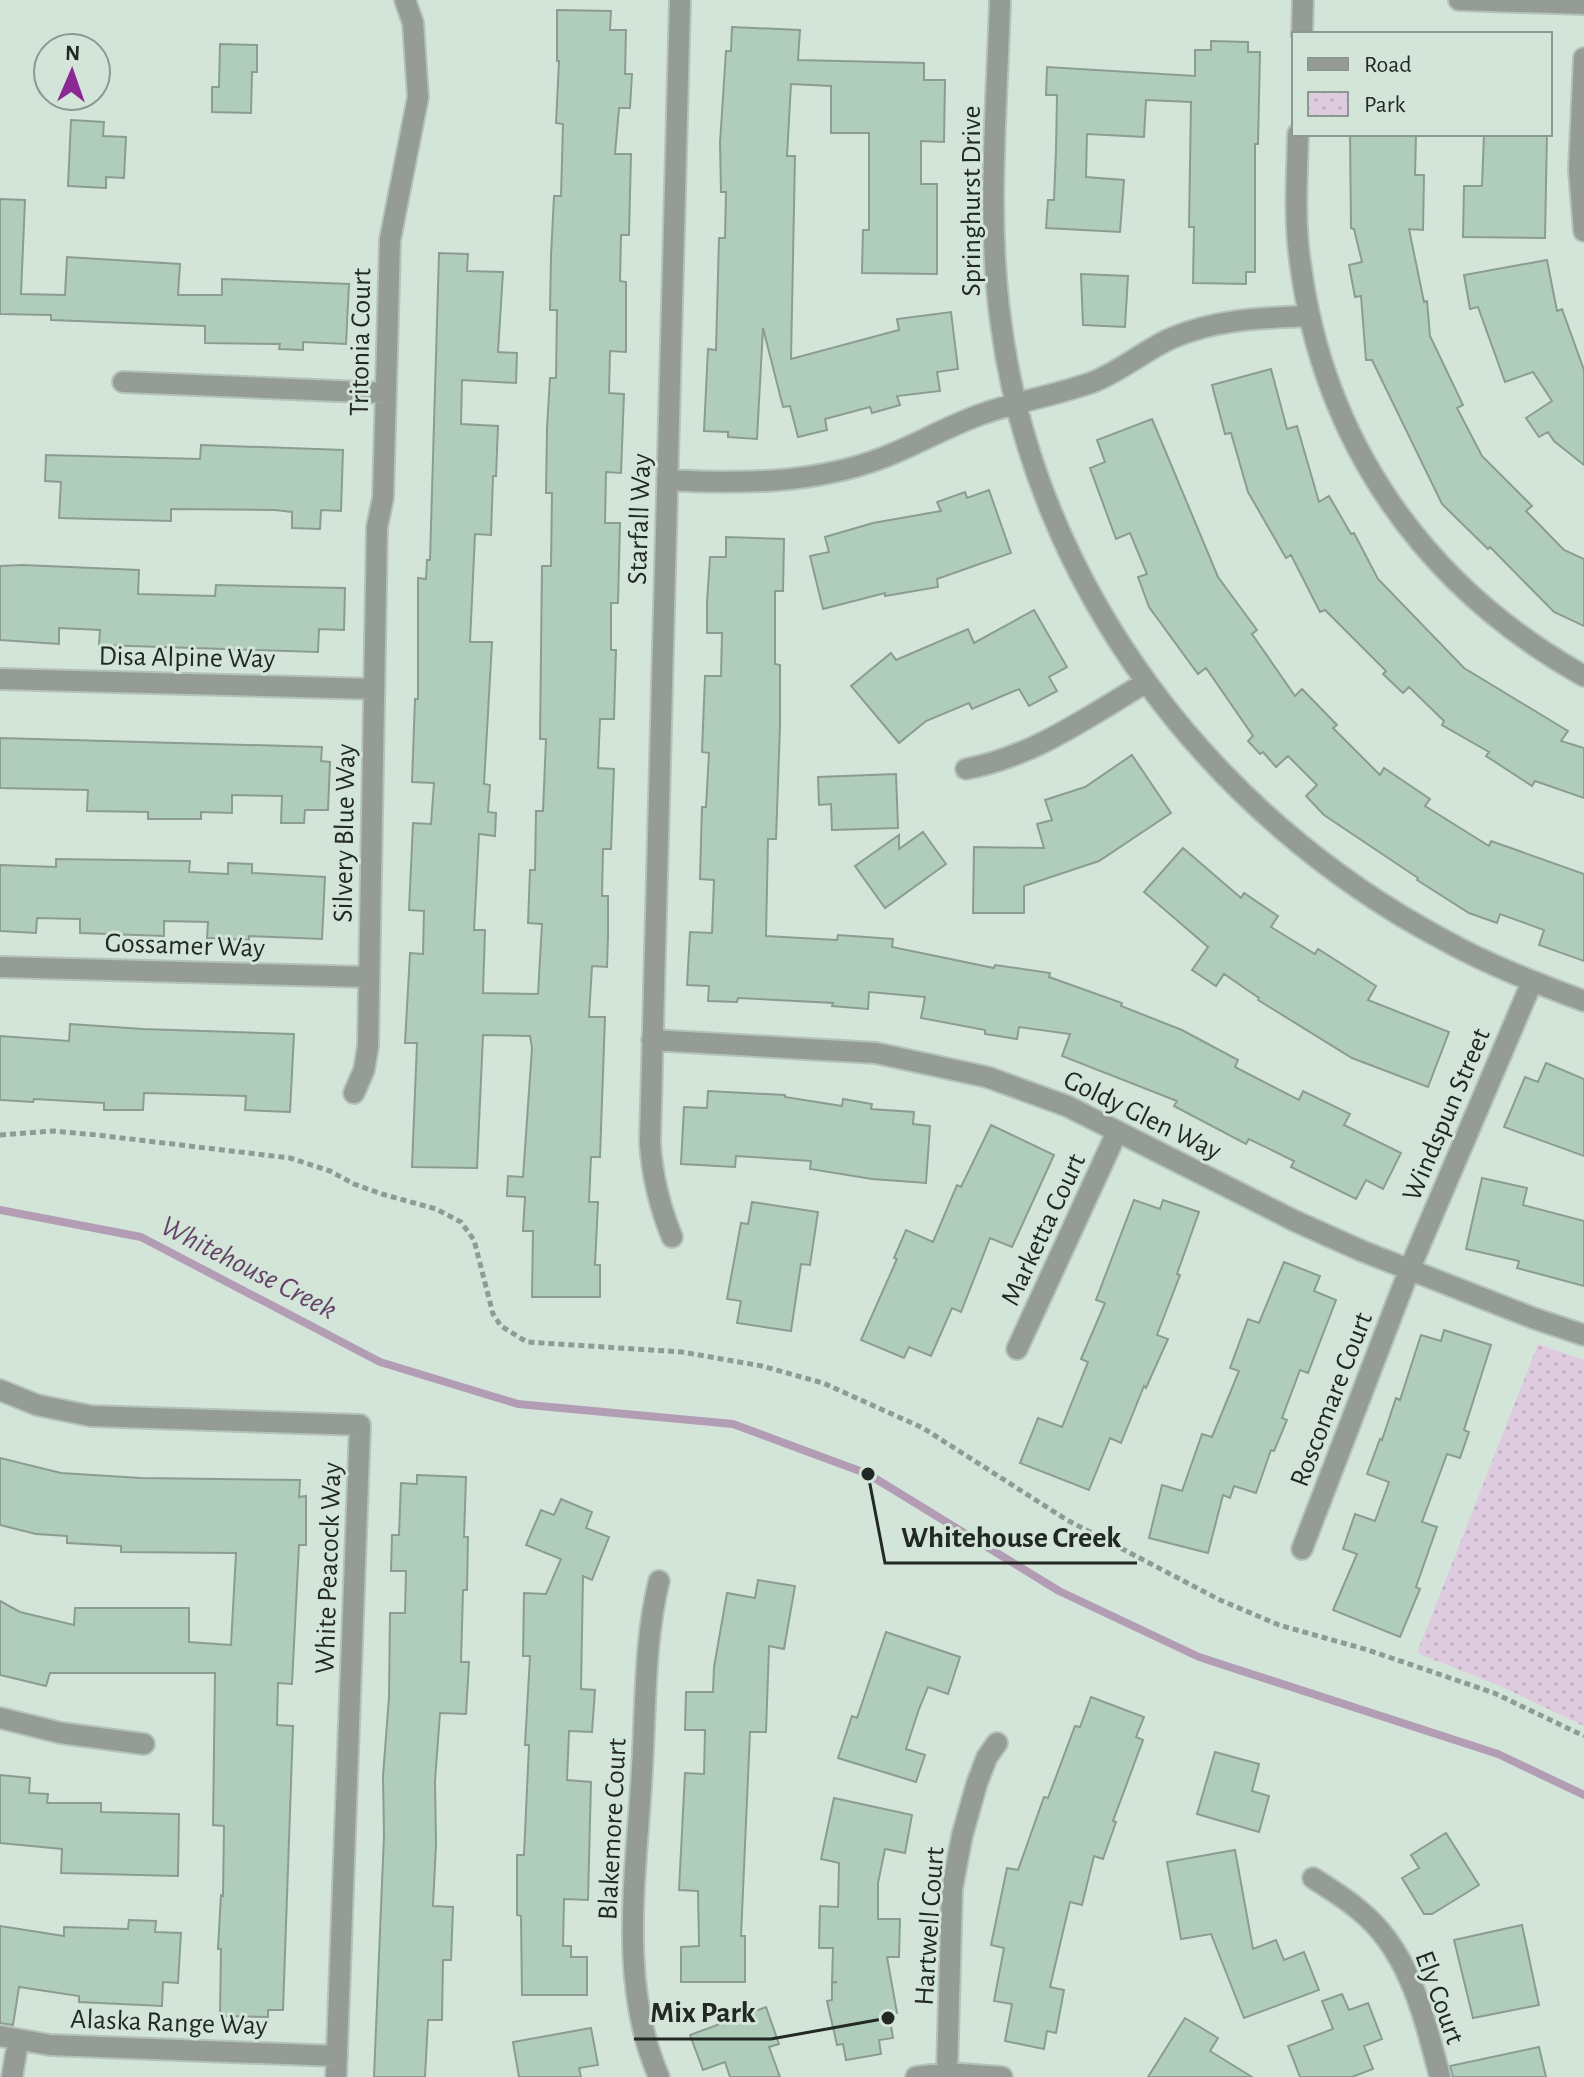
<svg xmlns="http://www.w3.org/2000/svg" width="1584" height="2077" viewBox="0 0 1584 2077" font-family="'Alegreya Sans',sans-serif">
	<defs>
		<pattern id="park-dots" width="8" height="8" patternUnits="userSpaceOnUse" patternTransform="scale(2)"><rect width="8" height="8" fill="#dfcbe0"/><path d="M2 2h.1M6 6h.1" fill="none" stroke="#bfaec0" stroke-width="1.8" stroke-linecap="round"/></pattern>
	</defs>
	<rect width="100%" height="100%" fill="#d3e5d9"/>
	<!-- park -->
	<path fill="url(#park-dots)" d="M1538 1344 1584 1360V1726L1498 1685 1417 1653Z"/>
	<g fill="none" stroke-linecap="round" stroke-linejoin="round">
		<!-- stream -->
		<path stroke="#b39db4" stroke-width="8" d="M0 1210 141 1237 380 1362 518 1404 733 1424 868 1474 1059 1591 1199 1657 1498 1754 1584 1795"/>
	</g>
	<!-- building -->
	<path fill="#afcdba" stroke="#8c9c92" stroke-width="2" d="M557 10 611 11 610 30H626L625 74H632L630 108H619L615 154H631L629 235H621L620 281 626 282V352L610 351 609 393 624 394 621 473 606 472 605 523H620L618 603H611V650H616L614 719H600L598 768 614 769 611 849H603L602 896H608V936L607 967 592 966 589 1017H605L600 1157H591L589 1202H598L595 1265H600V1297H532L533 1231H523L525 1197 507 1196 508 1176 523 1177 532 1048 530 1036 483 1035 477 1168 412 1167 417 1043H405L410 953 423 954 424 911 409 910 413 823 431 824 434 783 412 782 415 699H418V578L426 579 427 560H430L439 253 468 254 467 271 503 272 498 352 517 353 516 383 462 380 461 424 498 426 496 476H493L491 535 475 534 470 642H492L484 784 490 785 488 812 496 813 495 836 479 834 474 930H485L483 993 538 994 542 924 528 923 530 870H535L536 811H543L546 739H540L542 566H551L552 493H546L547 428 550 378H556L557 310H550L551 256 554 196H561L563 124 556 123 559 61H557Z
		M732 27 800 30 798 60 924 63V80H945L944 142 921 141V184H937V274L862 273 863 230H869V133H831V86L791 84 787 156H795L791 359 899 330 897 319 951 312 958 369 937 372 940 391 897 396 900 405 872 413 870 407 825 419 827 430 798 437 790 406 783 407 763 328 757 439 728 437V432L704 431 708 349 716 350 719 238H725L726 192H721L720 143 726 51H731Z
		M1211 41 1248 42V52H1260L1258 144H1255V272H1246V284L1193 283 1194 227H1189L1191 102 1146 100 1144 137 1087 134 1086 177 1124 180 1120 232 1046 228 1048 200H1054L1056 150 1057 95H1046L1047 67 1195 76V50H1211Z
		M220 44 257 45V72H252L251 113 212 112V87H219Z
		M71 120 104 122 103 136 126 137 124 178 106 177V188L68 186Z
		M1350 134H1416L1415 175H1424L1423 230 1409 229 1424 302 1427 301 1430 336 1463 405 1457 408 1482 456 1532 506 1526 511 1564 550 1584 559V626L1554 612 1490 547 1488 549 1442 504 1372 360H1366L1361 296 1355 297 1349 265 1362 262 1354 229 1351 228Z
		M1484 134H1547L1545 238 1463 237 1464 186H1482Z
		M0 199 25 200 21 294 65 295 67 257 180 264 178 295H222V279L349 284 346 344 303 342V350L279 349 280 344 205 343V326L51 320V315L0 314Z
		M1547 260 1557 311 1562 309 1584 370V465L1554 441 1548 432 1539 437 1526 418 1552 401 1533 372 1505 382 1478 307 1470 309 1464 275Z
		M1081 274 1128 276 1125 327 1083 325Z
		M1271 369 1287 429 1297 426 1319 502 1329 496 1351 534 1354 533 1378 579 1464 668 1568 731 1561 741 1584 748V798L1535 781 1532 786 1486 756 1489 752 1442 725 1444 721 1409 687 1403 693 1383 674 1386 671 1325 610 1320 612 1291 555 1286 558 1248 492 1231 433 1225 434 1212 385Z
		M1152 419 1218 577 1257 630 1252 634 1295 696 1302 689 1337 725 1333 728 1380 775 1384 768 1430 799 1425 806 1489 846 1491 841 1584 874V961L1539 945 1544 930 1500 914 1497 923 1469 913 1417 880 1418 878 1324 815 1306 796 1317 785 1288 756 1276 767 1263 752 1260 754 1248 741 1253 736 1206 668 1198 674 1149 607 1138 577 1147 574 1130 533 1116 539 1090 468 1105 462 1097 440Z
		M201 445 343 450 341 511 321 510 320 529 292 528V512L275 510 171 509V521L59 518 61 482 45 481 46 455 200 459Z
		M989 490 1011 553 937 579 938 587 885 596V593L823 609 810 556 829 552 825 537 873 523 941 511 937 502 965 492 967 498Z
		M726 537 784 539 783 591H775V664L780 665V726L776 839H768L766 936 837 940 838 935 893 939 892 947 994 968 995 965 1050 973 1049 977 1122 1003 1121 1006 1182 1030 1238 1060 1235 1067 1299 1100 1303 1091 1350 1114 1344 1125 1401 1153 1383 1189 1366 1180 1356 1199 1291 1167 1294 1161 1249 1139 1246 1144 1174 1106 1177 1101 1062 1056 1070 1034 1019 1027 1017 1039 985 1034V1030L921 1018 925 997 869 992 868 1009 832 1006 833 1003 738 998 737 1002 708 1001 709 986 687 985 690 932 712 933 714 880 700 879 702 807H706L709 753 702 752 705 676H721L722 633H707V602L710 557H726Z
		M23 565 139 570 138 594 215 596 216 585 345 588 344 630 319 629 318 652 99 645 100 630 59 628V644L0 640V566Z
		M1034 610 1067 667 1049 677 1057 691 1029 706 1019 689 972 709 969 703 926 721 899 743 851 686 891 653 896 660 968 629 974 643Z
		M0 738 322 747 321 761 330 762 328 810H305L304 823H281L282 796 232 795V813L201 812V819H148V812L87 811 88 790 0 788Z
		M1132 755 1171 813 1099 861 1024 886V913H973L974 847 1044 848 1037 824 1052 820 1045 800 1085 787Z
		M896 774 898 828 832 830 831 804 819 805 818 777Z
		M923 832 946 864 885 908 855 866 899 835V849Z
		M1183 848 1241 898 1244 893 1278 916 1271 927 1315 954 1318 949 1376 986 1368 1000 1449 1032 1428 1087 1352 1058 1258 1000 1259 998 1224 974 1216 986 1192 970 1208 947 1144 892Z
		M56 859 190 861 189 872 228 874V863L252 864V873L325 877 322 939 249 936V940L207 938 208 922 164 921V936L80 933V919L37 918 36 933 0 931V865L56 867Z
		M70 1024 143 1029 294 1034 290 1112 245 1110 246 1096 144 1093 143 1110H104V1103L34 1099 33 1102 0 1100V1036L69 1041Z
		M1546 1063 1584 1079V1156L1504 1127 1525 1077 1538 1082Z
		M708 1091 785 1095V1097L842 1106 843 1099 872 1104 871 1109 914 1112 913 1124 930 1126 926 1183 872 1179 810 1169 811 1161 736 1156 735 1167 681 1164 684 1107 707 1108Z
		M991 1125 1054 1155 1012 1247 990 1238 961 1312 952 1308 931 1356 909 1347 904 1358 861 1340 897 1259 894 1258 906 1230 933 1242 957 1185 961 1187Z
		M1482 1178 1527 1188 1523 1205 1584 1221V1286L1517 1268 1519 1261 1466 1249Z
		M1134 1200 1160 1209 1163 1200 1199 1212 1177 1274 1180 1275 1157 1335 1168 1339 1146 1388 1144 1386 1121 1443 1110 1438 1089 1490 1020 1463 1038 1418 1062 1427 1088 1362 1081 1359 1105 1303 1096 1300Z
		M752 1202 818 1212 810 1265 801 1264 791 1331 737 1323 741 1301 727 1299 741 1223 748 1224Z
		M1284 1262 1320 1276 1314 1291 1336 1300 1308 1373 1300 1370 1282 1418 1287 1420 1274 1451 1271 1450 1256 1493 1234 1486 1230 1498 1223 1495 1208 1553 1149 1538 1162 1485 1182 1491 1202 1434 1212 1437 1239 1371 1230 1368 1248 1319 1259 1323Z
		M1444 1330 1491 1345 1464 1430 1469 1432 1460 1458 1447 1454 1422 1522 1437 1527 1416 1587 1420 1589 1400 1637 1333 1610 1357 1554 1343 1549 1355 1514 1375 1521 1389 1482 1367 1474 1380 1439 1382 1440 1396 1398 1400 1400 1421 1335 1441 1341Z
		M0 1458 61 1473 141 1478 300 1480 299 1497 306 1496V1545H299L292 1684 278 1683 277 1725 293 1726 283 2010H268V2017L220 2016 221 1949H218L221 1895 223 1896 224 1826 213 1825 215 1673H50L46 1686 0 1675V1601L20 1612 74 1625 75 1608H189V1642L231 1645 236 1553 121 1552V1546L67 1543V1536L36 1534 0 1525Z
		M417 1475 466 1477 464 1537H468L467 1590H463L461 1662H469L466 1714 440 1713 435 1781 436 1844 433 1906 453 1907 451 1960H443L442 2020H428L425 2077H374L384 1835 383 1776 389 1697 390 1613H405L406 1571H391L392 1535H399L401 1483 417 1484Z
		M561 1499 592 1512 586 1528 609 1537 592 1580 583 1576 581 1689 595 1690 592 1732 569 1731 567 1780 591 1782 588 1900 564 1899 563 1946H571V1957H587V1995H522L521 1916 517 1915V1855H524L529 1745H525L530 1656H523L524 1593 546 1594 561 1559 526 1545 541 1510 554 1515Z
		M758 1580 795 1586 784 1649 769 1646 766 1732H750L741 1936H745V1982H681V1947L699 1946 698 1891 679 1890 685 1773 704 1774 705 1730H685L686 1692H713L714 1667 727 1593 755 1598Z
		M886 1632 960 1657 948 1694 928 1687 919 1709 906 1749 925 1755 916 1782 838 1758 852 1716 857 1718Z
		M1091 1697 1144 1717 1136 1737 1143 1740 1113 1821 1116 1822 1103 1859 1094 1856 1082 1905 1070 1902 1050 1987 1064 1990 1056 2033 1047 2031 1044 2049 1005 2041 1012 2004 994 2001 1004 1948 991 1945 1007 1868 1018 1870 1044 1797 1048 1798 1075 1726 1080 1727Z
		M1215 1752 1259 1764 1252 1791 1269 1796 1259 1832 1197 1814Z
		M0 1775 30 1778 29 1793 48 1794 47 1803H101V1812L179 1814 178 1876 61 1873 62 1849 0 1843Z
		M834 1798 912 1815 905 1853 885 1849 878 1883V1919H900L899 1957H887L897 2013 889 2014 893 2038 879 2040 881 2054 846 2060 843 2044 837 2045 827 2001 832 2000V1983L837 1982H832L833 1948H819L820 1906 838 1907 839 1863 821 1859Z
		M1446 1833 1479 1885 1432 1914H1424L1402 1878 1419 1868 1411 1855Z
		M1235 1850 1253 1949 1276 1940 1284 1960 1304 1952 1319 1990 1244 2018 1211 1934 1181 1939 1167 1862Z
		M129 1920 156 1921 155 1932 181 1933 178 1983 163 1982 162 2006 79 2002V1996L19 1987 13 2025 0 2023V1926L64 1936V1927L128 1929Z
		M1522 1925 1539 2005 1473 2018 1454 1940Z
		M1342 1994 1349 2010 1368 2003 1382 2039 1364 2046 1373 2069 1352 2077H1300L1288 2046 1333 2029 1322 2001Z
		M766 2007 779 2044 769 2047 780 2077H730L725 2062 703 2070 690 2035Z
		M1185 2018 1218 2038 1210 2051 1252 2077H1148Z
		M591 2028 598 2065 579 2068 581 2077H519L513 2042Z
		M1539 2047 1546 2077H1453L1450 2066Z"/>
	<g fill="none" stroke-linecap="round" stroke-linejoin="round">
		<defs>
			<path id="minor" d="M1000 0C997 108 986 217 1001 324 1036 588 1211 816 1444 940 1489 965 1536 983 1584 1001
				M1459 0 1584 4
				M1302 34 1303 0
				M1584 58 1579 170 1584 231
				M1298 134C1297 176 1294 219 1300 261 1323 443 1425 587 1584 676
				M123 382 386 393
				M667 480C741 484 813 484 882 458 916 445 948 426 982 414 1019 401 1057 395 1093 382 1121 371 1145 350 1172 338 1216 319 1262 318 1309 316
				M0 679 373 689
				M966 769C1032 757 1088 717 1145 683
				M0 967 369 977
				M652 1040 876 1053 987 1077 1067 1106 1295 1221 1362 1251 1533 1318 1584 1335
				M354 1093 364 1070 368 1046 377 527 383 498 390 240 418 97 413 23 405 0
				M672 1237C659 1205 652 1177 650 1142L680 0
				M1017 1349 1117 1132
				M0 1390 37 1405 91 1416 360 1425 336 2077
				M1302 1549 1410 1268 1532 982
				M0 1718 61 1733 144 1744
				M1313 1878C1328 1888 1345 1898 1359 1910 1410 1951 1424 2017 1440 2077
				M0 2036 50 2045 337 2056
				M947 2073 952 1889 962 1836 977 1783 987 1757 997 1743
				M12 2077 18 2041
				M659 2077C617 1981 637 1870 642 1769 646 1706 644 1642 659 1581
				M916 2077 947 2073 1002 2077"/>
		</defs>
		<!-- minor casing -->
		<use href="#minor" stroke="#b3c3b8" stroke-width="24"/>
		<!-- path -->
		<path stroke="#8e9c93" stroke-width="5" stroke-dasharray="6 4" stroke-linecap="butt" d="M0 1135 53 1131 97 1135 290 1158 330 1171 354 1184 382 1194 436 1209 461 1222 474 1240 493 1314 501 1326 527 1342 682 1352 762 1366 823 1383 923 1428 1067 1520 1220 1600 1279 1625 1368 1650 1494 1693 1584 1736"/>
		<!-- minor -->
		<use href="#minor" stroke="#959c97" stroke-width="20"/>
	</g>
	<g text-anchor="middle" stroke-width="6" stroke-linejoin="round" paint-order="stroke">
		<!-- street labels -->
		<g font-size="28" fill="#222824" stroke="#d3e5d9">
			<text transform="translate(970 201) rotate(-90)" y="10">Springhurst Drive</text>
			<text transform="translate(359 342) rotate(-89)" y="10">Tritonia Court</text>
			<text transform="translate(638 519) rotate(-88)" y="10">Starfall Way</text>
			<text transform="translate(187 656) rotate(1)" y="10">Disa Alpine Way</text>
			<text transform="translate(343 833) rotate(-89)" y="10">Silvery Blue Way</text>
			<text transform="translate(185 944) rotate(2)" y="10">Gossamer Way</text>
			<text transform="translate(1143 1114) rotate(26)" y="10">Goldy Glen Way</text>
			<text transform="translate(1445 1114) rotate(-67)" y="10">Windspun Street</text>
			<text transform="translate(1042 1229) rotate(-65)" y="10">Marketta Court</text>
			<text transform="translate(1330 1399) rotate(-69)" y="10">Roscomare Court</text>
			<text transform="translate(327 1568) rotate(-88)" y="10">White Peacock Way</text>
			<text transform="translate(611 1829) rotate(-87)" y="10">Blakemore Court</text>
			<text transform="translate(928 1926) rotate(-86)" y="10">Hartwell Court</text>
			<text transform="translate(1441 1997) rotate(70)" y="10">Ely Court</text>
			<text transform="translate(169 2021) rotate(2)" y="10">Alaska Range Way</text>
		</g>
		<!-- water labels -->
		<g font-size="30" font-style="italic" fill="#664468" stroke="#d3e5d9">
			<text transform="translate(249 1267) rotate(27)" y="10">Whitehouse Creek</text>
		</g>
	</g>
	<!-- callouts -->
	<path fill="none" stroke="#222824" stroke-width="3" d="M868 1474L885 1563H1137M888 2018L771 2039H634"/>
	<g fill="#222824" stroke="#d3e5d9" stroke-width="3">
		<circle cx="868" cy="1474" r="8"/>
		<circle cx="888" cy="2018" r="8"/>
	</g>
	<g font-size="30" text-anchor="middle" font-weight="bold" fill="#222824" stroke="#d3e5d9" stroke-width="6" stroke-linejoin="round" paint-order="stroke">
		<text x="1011" y="1547">Whitehouse Creek</text>
		<text x="703" y="2022">Mix Park</text>
	</g>
	<!-- legend -->
	<rect x="1292" y="32" width="260" height="104" fill="#d3e5d9" stroke="#8c9991" stroke-width="2"/>
	<rect x="1308" y="58" width="40" height="12" fill="#959c97" stroke="#8c9991" stroke-width="2"/>
	<text x="1364" y="72" font-size="24" fill="#222824">Road</text>
	<rect x="1308" y="92" width="40" height="24" fill="url(#park-dots)" stroke="#8c9991" stroke-width="2"/>
	<text x="1364" y="112" font-size="24" fill="#222824">Park</text>
	<!-- north arrow -->
	<g transform="translate(72 72) rotate(2)"><circle r="38" fill="#d3e5d9" stroke="#8c9991" stroke-width="2"/>
	<path d="M0-6L14 30L0 20L-14 30Z" fill="#8b2992"/>
	<text y="-12" font-size="22" font-weight="bold" text-anchor="middle" fill="#222824">N</text>
	</g>
</svg>
